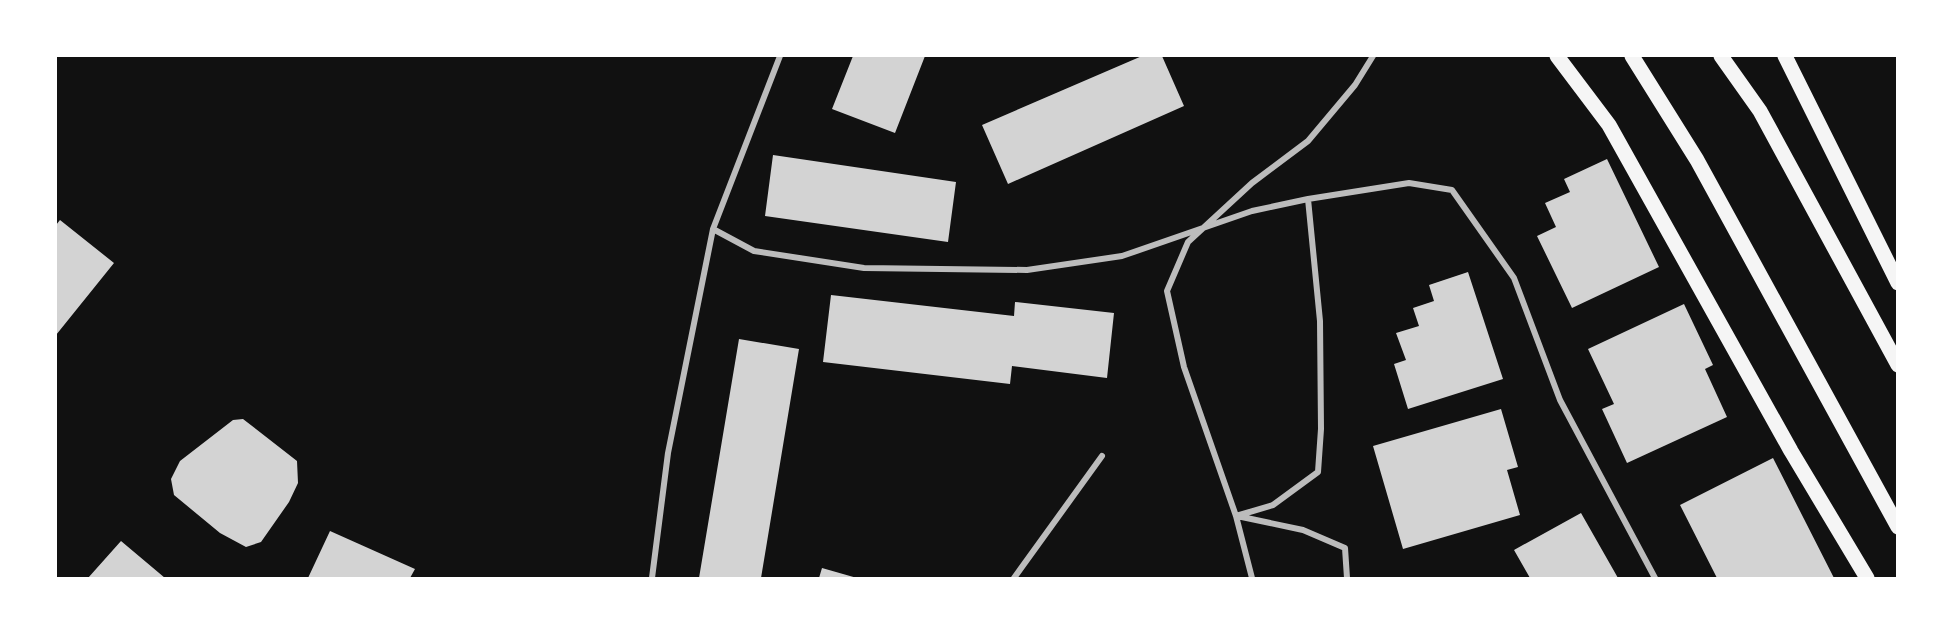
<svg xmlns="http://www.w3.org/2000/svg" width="1953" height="634" viewBox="0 0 1953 634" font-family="Overpass,sans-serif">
	<rect width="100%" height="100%" fill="#111"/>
	<!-- building -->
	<path fill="#d3d3d3" d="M853 56H925L895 133 832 109Z
		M1142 56H1162L1184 106 1008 184 982 125Z
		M773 155 956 182 948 242 765 216Z
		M1607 159 1659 267 1572 308 1537 236 1556 227 1545 203 1570 192 1564 179Z
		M60 220 114 263 56 335V225Z
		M1468 272 1503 379 1408 409 1394 364 1406 360 1396 333 1419 326 1413 308 1434 301 1429 285Z
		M831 295 1014 316 1015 302 1114 313 1107 378 1012 366 1010 384 823 362Z
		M1684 304 1713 365 1705 369 1727 417 1627 463 1602 409 1614 404 1588 349Z
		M739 339 799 349 767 542 761 578H699Z
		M1501 409 1518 467 1507 470 1520 515 1403 549 1373 446Z
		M243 419 297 461 298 483 289 502 261 542 246 547 220 533 174 495 171 479 180 461 233 420Z
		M1773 458 1834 578H1717L1680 505Z
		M1581 513 1618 578H1530L1514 550Z
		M330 531 415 569 410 578H308Z
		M121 541 165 578H88Z
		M822 568 857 578H819Z"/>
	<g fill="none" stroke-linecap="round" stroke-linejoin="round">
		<!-- minor -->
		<path stroke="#bcbcbc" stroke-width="6" d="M713 229 754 251 864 268 1027 270 1122 256 1252 211 1308 199 1409 183 1452 190 1514 278 1560 400 1655 578
			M1236 516 1273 505 1318 472 1321 429 1320 321 1308 199
			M1237 516 1303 530 1345 548 1347 578
			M652 578 668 453 713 229 780 56
			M1014 578 1102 456
			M1252 578 1236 516 1184 367 1167 291 1188 242 1252 183 1308 141 1355 85 1373 56"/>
		<!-- primary -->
		<path stroke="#f5f5f5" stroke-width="15" d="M1557 56 1609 125 1791 451 1867 578
			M1632 56 1697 160 1898 527
			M1721 56 1760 111 1898 365
			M1785 56 1898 283"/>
	</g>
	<!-- border -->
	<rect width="1953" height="634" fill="none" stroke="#ffffff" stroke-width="114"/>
</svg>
